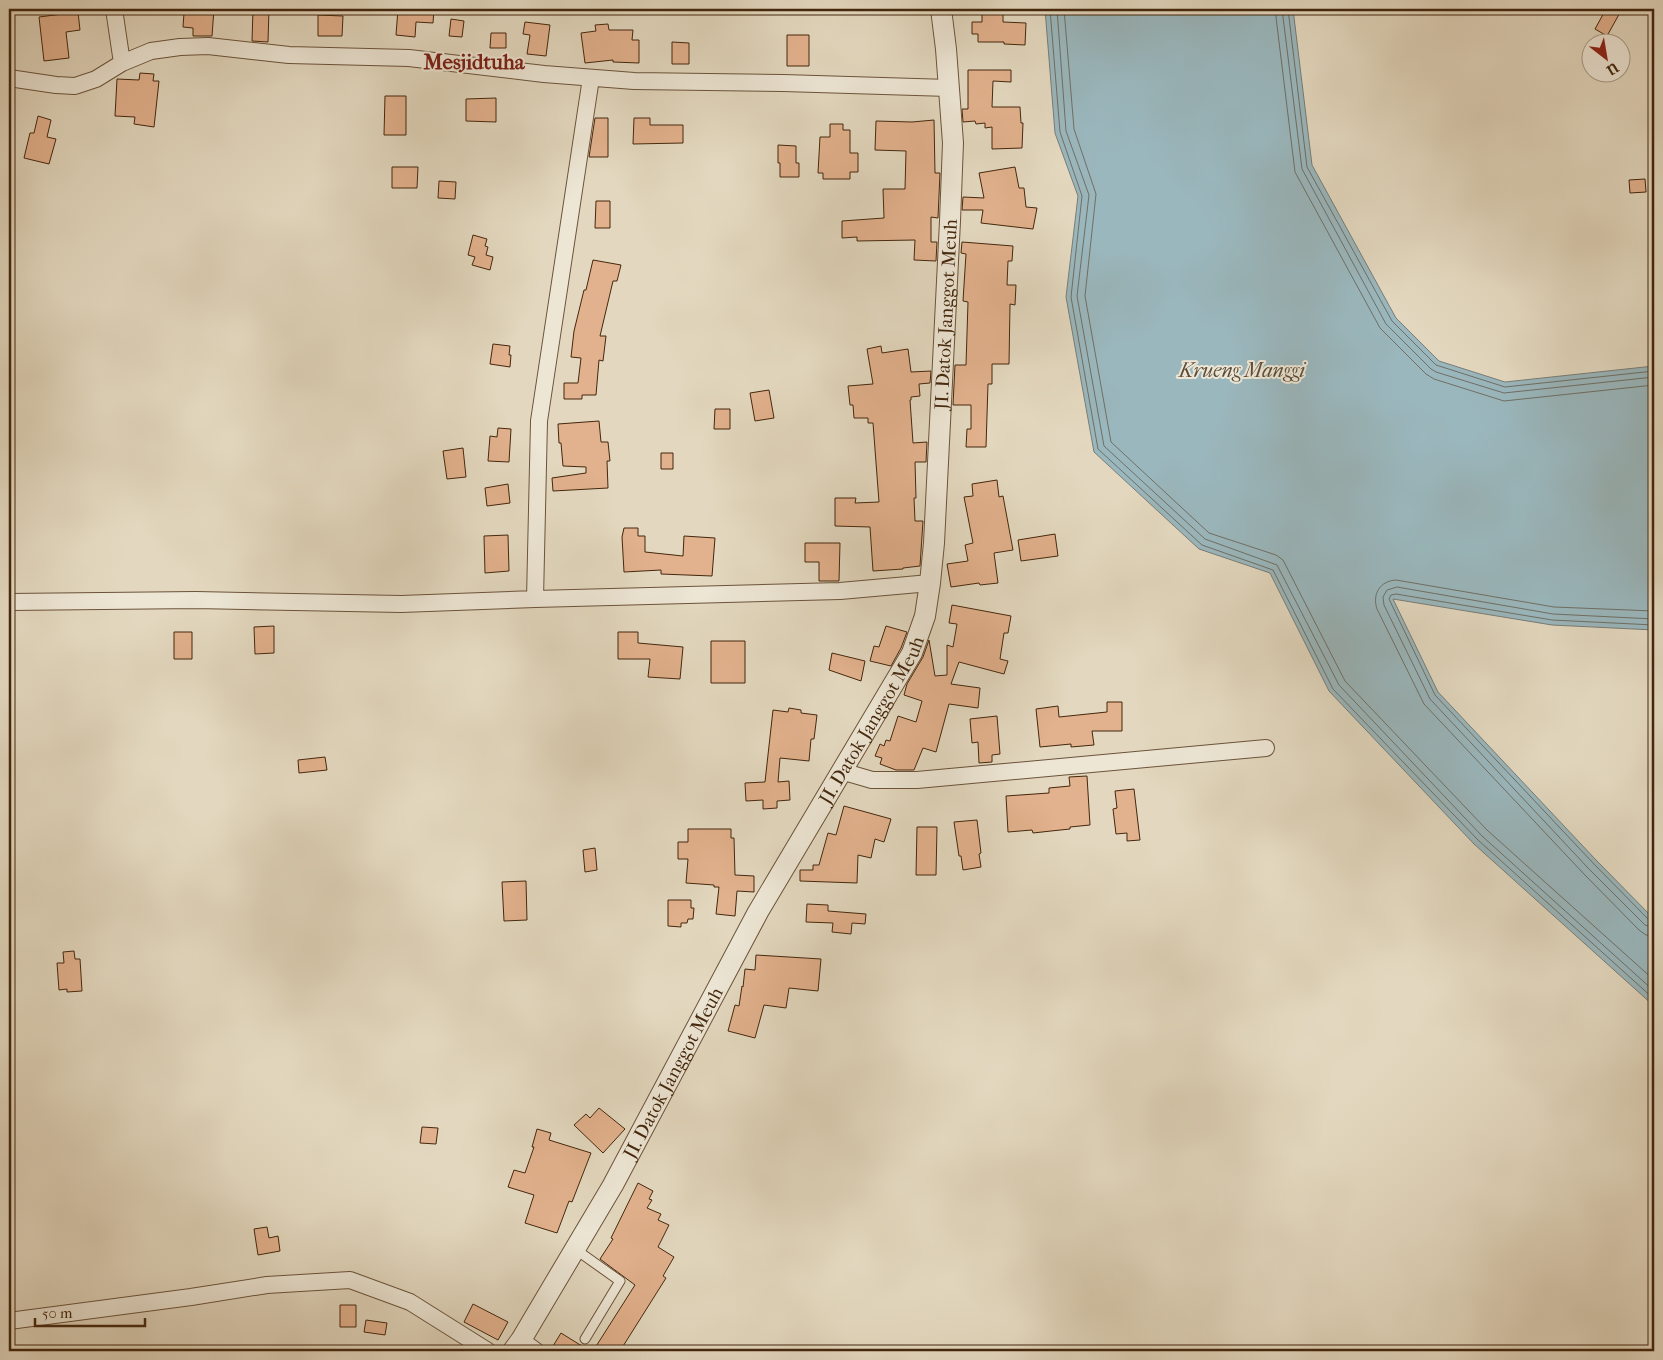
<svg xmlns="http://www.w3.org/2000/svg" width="1663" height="1360" viewBox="0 0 1663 1360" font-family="'IM FELL French Canon',serif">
	<rect width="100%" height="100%" fill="#e3d8bf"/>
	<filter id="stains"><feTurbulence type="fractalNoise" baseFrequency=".004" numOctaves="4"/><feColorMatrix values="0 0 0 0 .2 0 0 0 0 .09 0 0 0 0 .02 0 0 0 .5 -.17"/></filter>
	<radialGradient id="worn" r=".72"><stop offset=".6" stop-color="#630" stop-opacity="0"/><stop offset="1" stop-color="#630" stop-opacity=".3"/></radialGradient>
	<!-- water -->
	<path fill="#9ab7bd" stroke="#787d77" d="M1045 9H1293L1312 165 1396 318 1439 361 1505 382 1654 366V630L1552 625 1393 599 1438 692 1596 860 1654 919V1006L1474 844 1329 691 1270 573 1199 549 1094 452 1066 297 1078 196 1055 133Z"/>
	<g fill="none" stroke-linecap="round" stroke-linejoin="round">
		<!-- shore -->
		<path stroke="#6f6f65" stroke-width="1" d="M1050 9 1060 132 1082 196 1071 297 1098 449 1202 545 1273 570 1333 689 1478 840 1654 999
			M1057 9 1066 131 1089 195 1077 296 1104 446 1205 539 1277 565 1339 685 1482 836 1654 991
			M1064 9 1074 129 1096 194 1085 296 1111 442 1209 533 1276 555 1283 560 1345 681 1487 830 1654 980
			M1275 9 1295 172 1380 328 1426 374 1434 379 1504 401 1654 385
			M1282 9 1302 169 1386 324 1431 369 1436 372 1504 393 1654 377
			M1288 9 1307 167 1392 321 1436 365 1505 387 1654 371
			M1654 611 1554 607 1396 580C1380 581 1372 594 1377 609L1424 704 1583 873 1639 930 1646 935 1654 936
			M1654 619 1553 614 1397 587 1387 590 1383 597 1384 605 1430 699 1588 868 1645 925 1654 928
			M1654 625 1552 620 1396 594 1391 595 1389 599 1435 695 1593 863 1649 920 1654 922"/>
	</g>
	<!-- building -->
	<path fill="#e2b18d" stroke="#44270d" d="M196 9H214L212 36H193V28L183 27 184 13 195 14Z
		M253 9H269L268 42 252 41Z
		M398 9H434L433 23 416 22 415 37 396 35Z
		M982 9H1003V22L1026 23 1025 45 1004 44V42H978V34H972V22H982Z
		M1606 9H1622L1607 36 1595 29Z
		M78 12 80 30 66 32 69 58 44 61 39 17Z
		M318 15 343 16 342 36H318Z
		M451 19 464 21 462 37 449 36Z
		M525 22 550 25 546 56 527 54 530 35 523 34Z
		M608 24 609 30H633L632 40H639V63L613 62V60L585 63 581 33 596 31 595 25Z
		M491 33H506V48H490Z
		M787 35H809V66H787Z
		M672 42 689 43V64H672Z
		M968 70H1011V82L993 81 992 107H1020L1021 123H1023L1022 148 992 149V127L985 128V123L976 124 975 121 963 122 962 109H968Z
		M140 73 154 74 153 81H159L154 127 134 124 135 117 115 116 117 79 139 80Z
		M385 96H406V135H384Z
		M496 98V122L466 121V99Z
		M38 116 51 120 47 137 56 139 49 164 24 158 30 133H34Z
		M595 118H608V157H589Z
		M634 118H650V125H683V143L633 144Z
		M934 120 935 173H940L938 218 931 217V242H937L936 261 914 260 915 240 857 241V237L842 238V221L884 218 883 189H905L906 151 875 150 876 121 912 122Z
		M830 124H843V130H850V153H858V172H850V179H823V173H818L820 137H830Z
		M778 145 796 146V163H799V177H780V163H778Z
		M392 167H418L417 188H392Z
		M1015 167 1019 188H1024L1026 207 1037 208 1033 229 981 223 983 210H962L963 197 984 198 979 173Z
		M1645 179 1646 192 1630 193 1629 180Z
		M439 181 456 182 455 199 438 198Z
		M596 201H610V228H595Z
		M473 235 487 239 485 246 488 247 486 255 493 257 490 270 472 265 475 257 468 255Z
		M962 242 1013 246 1012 261H1008L1007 285H1016L1015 305 1010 304 1009 364H992V384H988L986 447H966L967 429H971V405H953L955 365H966L968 302 963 301 966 254 961 253Z
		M593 260 621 265 617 281H613L600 336H606L603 361 599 360 596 395H582V399H564V383H578L581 358 571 357 574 331 584 290H586Z
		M493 344 510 346 509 355H511L510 367 490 364Z
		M881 346 882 353 908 349 911 372 931 371 930 383 919 384 920 396 911 397V400H910L913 443 927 442 926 462H915L916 498H914L915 521H923L920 566 903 568V569L873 571 870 527 835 526V498H856L855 503 879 502 873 423H868V418H854L853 405H850L848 386 873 384 867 349Z
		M769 390 774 418 755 421 750 393Z
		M715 409H730V429H714Z
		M599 421 601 442H608L610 461H607L608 488 553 491 552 478 586 473V467L563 466 561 443H559L558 424Z
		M498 428 511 429 509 462 488 461 490 436 497 437Z
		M463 448 466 477 447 479 443 451Z
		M661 453H673V469H661Z
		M997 480 999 497 1003 496 1013 550 994 553 998 583 980 585 979 583 951 587 947 564 968 561 965 545 973 543 964 497 973 496 972 484Z
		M508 484 510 503 487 506 485 488Z
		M624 528H638V536H645V552L683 556 684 536 715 538 712 576 661 574V570L624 572 622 537Z
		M1055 534 1058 556 1021 561 1018 540Z
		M508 535 509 571 485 573 484 536Z
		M805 543H840L839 581H819V562H805Z
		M952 605 1011 616 1008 633H1004L1000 659 1008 661 1004 674 959 662 951 684 980 688 978 708 949 704 936 752 923 748 914 770H896L880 764 882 758 875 756 880 744 884 746 886 740 890 741 898 716 916 722 922 701 904 695 907 684 923 657 929 640 935 676 947 675V645L953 647 957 624 949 623Z
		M274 626V653L255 654 254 627Z
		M886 626 907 632 901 648 891 666 870 661 874 646 879 647Z
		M174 632H192V659H174Z
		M618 632H638V643L683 647 680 679 648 677 650 659H618Z
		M711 641H745V683H711Z
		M832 653 865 661 861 681 829 670Z
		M1107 702H1122V731H1092L1094 745 1071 747V744L1040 747 1036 709 1058 706 1059 717 1107 712Z
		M789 708 801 710V713L817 715 814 739H811L809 761 780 758 778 782 789 781 790 800 777 801V808L763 809V800L746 801 745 783 765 782 773 710 788 712Z
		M997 716 1000 754 992 755V762L979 763 978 742 972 743 970 719Z
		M325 757 327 770 299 773 298 760Z
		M1087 776 1090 825 1070 827V829L1051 831 1033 833 1032 830 1008 832 1006 796 1049 793V788L1070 786 1069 777Z
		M1134 789 1140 840 1127 841V833L1116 834 1113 809 1117 808 1115 791Z
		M844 806 891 819 884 842 875 839 871 858 858 855 857 883 800 881V870H813V865H819L828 833 836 835Z
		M977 820 981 853 979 854 981 867 963 870 961 856H959L954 822Z
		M917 827H937L936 875H916Z
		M688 829H731V838H734L735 875 754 876V892L737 891 735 916 716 914 719 887H714V885L686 883 688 859H678V842H688Z
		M595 848 597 870 585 872 583 850Z
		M526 881 527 920 504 921 502 882Z
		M668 900H691V908H694L693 919H688L687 923H681V927L668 926Z
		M807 904 828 905V911L866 914 865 924 852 923 851 934 832 932 833 923 806 922Z
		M74 951 75 959H80L82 991 67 992V989L59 990 57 963H64L63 952Z
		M756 955 821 959 818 991 789 988 786 1008 764 1005 755 1038 728 1031 735 1005 739 1006 742 986 743 987 745 969 755 970Z
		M599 1108 625 1129 603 1153 574 1125 586 1114 590 1118Z
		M422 1127 438 1128 436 1144 420 1143Z
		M537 1129 551 1133 549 1140 591 1153 572 1202 569 1201 557 1233 525 1223 534 1195 508 1187 514 1170 525 1173 534 1147H532Z
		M638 1183 653 1191 649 1199 652 1200 647 1208 661 1214 658 1220 669 1225 658 1247 674 1257 663 1276 666 1278 620 1351H593L635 1285 600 1259 613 1239 611 1238Z
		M267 1227 269 1238 278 1236 280 1251 258 1255 254 1229Z
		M473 1304 508 1322 498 1340 464 1322Z
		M340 1305H356V1327H340Z
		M366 1320 387 1323 385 1335 364 1332Z
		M561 1333 590 1351H550Z"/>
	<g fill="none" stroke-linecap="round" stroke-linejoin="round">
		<defs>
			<path id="service" d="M575 1249 620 1281 585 1339"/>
			<path id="minor" d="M114 9 122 63
				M9 78 56 85 75 86 96 79 122 63 151 51 180 47 208 46 289 55 409 58 544 74 634 81 783 83 949 88
				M535 599 539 421 591 78
				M9 602 196 600 401 604 535 599 840 591 930 583
				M841 771 872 780H917L1266 748
				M9 1321 191 1297 267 1285 350 1280 410 1302 488 1351
				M521 1340 536 1351"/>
			<g id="tertiary">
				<path id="s1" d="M513 1351 521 1340 613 1185 758 912 912 653 925 616 930 583 934 543 950 221 953 143 946 49 941 9"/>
			</g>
		</defs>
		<!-- service casing -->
		<use href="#service" stroke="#6c533a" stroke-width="11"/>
		<!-- minor casing -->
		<use href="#minor" stroke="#6c533a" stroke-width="18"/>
		<!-- tertiary casing -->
		<use href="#tertiary" stroke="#6c533a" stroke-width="22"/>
		<!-- service -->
		<use href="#service" stroke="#ede6d5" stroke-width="9"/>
		<!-- minor -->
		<use href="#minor" stroke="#ede6d5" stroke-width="16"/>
		<!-- tertiary -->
		<use href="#tertiary" stroke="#ede6d5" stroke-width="20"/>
	</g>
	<g text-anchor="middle" stroke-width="4" stroke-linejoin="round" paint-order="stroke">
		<!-- street labels -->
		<g font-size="19" fill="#44270d" stroke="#ede6d5">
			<text dy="7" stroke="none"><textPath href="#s1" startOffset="1146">JI. Datok Janggot Meuh</textPath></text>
			<text dy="7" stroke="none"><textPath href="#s1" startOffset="726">JI. Datok Janggot Meuh</textPath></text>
			<text dy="7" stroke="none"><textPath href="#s1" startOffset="321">JI. Datok Janggot Meuh</textPath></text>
		</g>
		<!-- water labels -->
		<g font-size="20" font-style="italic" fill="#5a4b39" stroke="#ede6d5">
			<text x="1242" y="377">Krueng Manggi</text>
		</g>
		<!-- quarter labels -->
		<g font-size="21" font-weight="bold" fill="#7a1f14" stroke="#ede6d5">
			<text x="474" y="69">Mesjidtuha</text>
		</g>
	</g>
	<!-- margin -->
	<rect width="1663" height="1360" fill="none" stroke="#e3d8bf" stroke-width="30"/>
	<rect x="10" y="10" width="1643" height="1340" fill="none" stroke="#44270d" stroke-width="2.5"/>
	<rect x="15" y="15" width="1633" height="1330" fill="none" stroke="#44270d"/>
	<!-- north arrow -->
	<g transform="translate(1606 58) rotate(149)"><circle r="24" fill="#ede6d5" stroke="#a99a85"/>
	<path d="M0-4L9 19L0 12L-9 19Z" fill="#8f2418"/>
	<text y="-8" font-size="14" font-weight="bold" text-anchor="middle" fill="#44270d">U</text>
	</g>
	<!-- scale -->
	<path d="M35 1318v8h110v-8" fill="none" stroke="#44270d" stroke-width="2.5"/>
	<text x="42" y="1318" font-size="15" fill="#44270d" stroke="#ede6d5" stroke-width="4" paint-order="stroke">50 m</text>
	<rect width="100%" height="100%" filter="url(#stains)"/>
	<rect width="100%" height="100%" fill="url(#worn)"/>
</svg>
